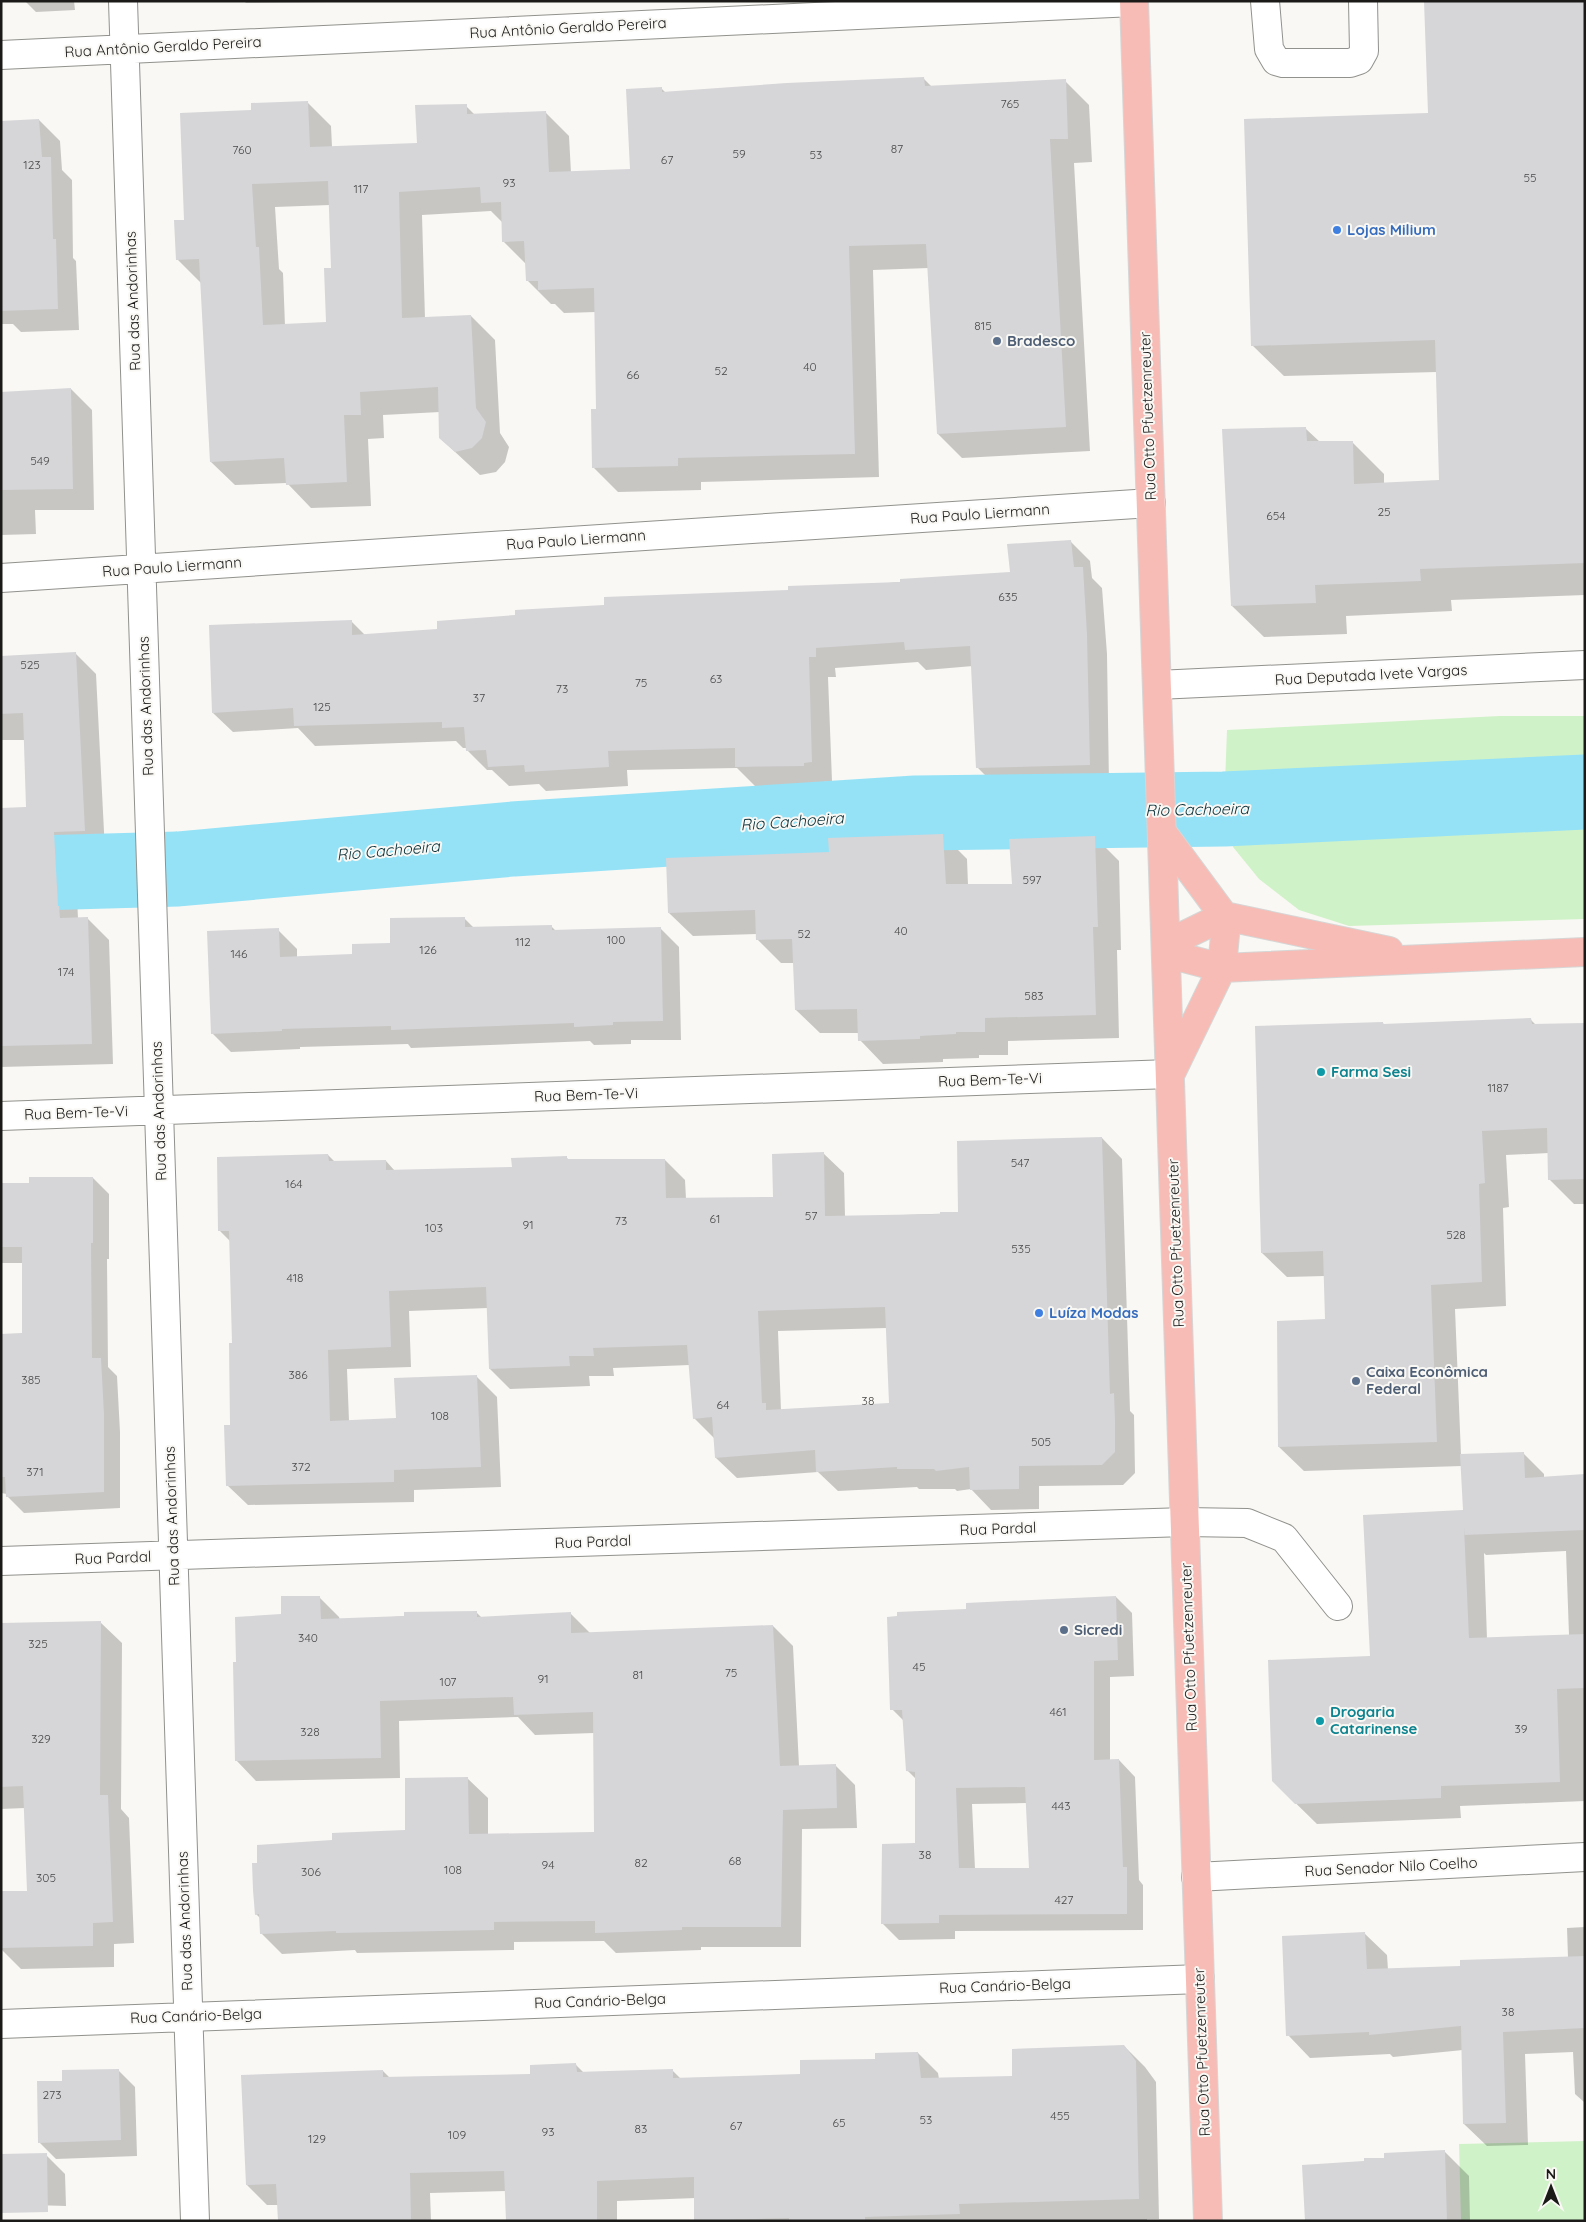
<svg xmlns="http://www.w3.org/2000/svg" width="1586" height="2222" viewBox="0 0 1586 2222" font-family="Quicksand,sans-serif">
	<rect width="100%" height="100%" fill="#f9f8f4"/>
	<!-- green -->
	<path fill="#d0f2c8" d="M1499 716H1585V919L1349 926 1299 910 1259 879 1233 847 1224 809 1227 730Z
		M1585 2141V2221H1461L1459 2144Z"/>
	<!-- shadow -->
	<path fill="#0003" fill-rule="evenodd" d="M25 1H74L75 10 36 12Z
		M244 1H328V2L246 3Z
		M1585 1V595L1451 600 1452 611 1346 616 1347 634 1264 637 1232 606 1306 429 1320 442H1352L1384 474V484L1441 481 1437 372 1284 376 1252 345 1429 114Z
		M924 79 932 87 1065 81 1089 105 1092 162 1074 163 1090 451 962 458 938 434 929 268 873 270 879 477 701 482V490L618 492 594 468 597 410 596 312 564 313 555 304H551L527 280 526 264 503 241V223L491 211 422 215 425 319 471 316 495 340 500 433 509 447 505 462 496 472 480 475 440 438V412L383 415 384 438 368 439 371 506 311 508 287 483 235 485 211 462 202 284 177 259 185 221 253 111 307 102 331 126 332 147 418 144 466 106 475 115 545 112 569 136 571 173 631 170 661 88 666 93ZM330 205 332 269 327 323 285 326 283 273 279 269 275 207Z
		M39 120 60 141 62 170 72 180 73 258 76 261 79 330 21 332 13 324H1V122Z
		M71 389 92 410 94 510H35L36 534 1 535V393Z
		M1070 541 1090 561 1092 578 1102 588 1107 654 1109 784 998 788 978 768 973 666 926 670 918 662 835 668 836 677H828L832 781 823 782V785L756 787 737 768 627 770 628 786 546 791 539 784 509 786 492 770H487L467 750 466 748H463L456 741 315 746 298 728 233 732 213 713 351 621 365 635 439 631 516 616 606 606 1011 573Z
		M75 653 96 674 105 851 75 853 78 919H88L109 940 113 1064 1 1067V810L27 808 25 740H1V657Z
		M943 835 967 859 968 885H1013L1095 837 1119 861 1121 950H1117L1119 1038 1008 1041V1055H979V1058L943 1059V1062L883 1064 860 1040 859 1033H820L796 1010 794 963H781L757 939V934L693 936 669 913 830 853Z
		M464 918 474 928 551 926 556 931 660 928 679 947 681 1040H631V1044L594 1045 590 1041 411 1048 408 1044 300 1047V1049L231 1052 212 1033 278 930 297 949V957L353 955 392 944Z
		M1531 1020 1536 1025 1585 1024V1204H1574L1550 1180 1549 1153 1506 1155 1509 1207 1503 1208 1506 1306 1455 1309 1461 1455 1523 1453 1544 1474V1478L1585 1475V1801L1460 1806 1461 1818 1317 1824 1273 1781 1371 1657 1464 1511 1462 1466 1304 1471 1279 1447 1326 1320 1325 1276 1287 1277 1262 1253 1383 1023 1385 1026ZM1566 1551 1569 1635 1487 1639 1484 1553 1486 1555Z
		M1102 1138 1122 1159 1130 1411 1134 1415 1135 1473 1123 1485 1039 1486V1509L991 1510 971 1489 957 1491 955 1489H919L917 1487 838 1491 818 1472 737 1478 716 1458 715 1439 694 1418 690 1365 613 1368 614 1376H589L590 1386 510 1389 490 1369 488 1308 409 1311 411 1367 347 1369 349 1421 397 1420 477 1377 497 1397 501 1487 414 1490V1502L248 1505 227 1485 232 1426 233 1344 230 1241 220 1231 328 1155 336 1163 386 1161 395 1171 513 1168 567 1158 570 1161 665 1160 685 1180 686 1199 774 1198 823 1153 844 1173 845 1217 960 1213ZM887 1328 890 1404 781 1411 778 1331Z
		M93 1178 109 1194V1259H107L108 1367 117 1376 120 1432V1508L24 1513 7 1496V1494L1 1493V1335L23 1334V1263H1V1184H30Z
		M319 1597 339 1617 340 1620 476 1612 482 1618 571 1614 590 1633 773 1626 793 1646 799 1766 835 1765 855 1785 857 1828 802 1829 801 1947H701V1950L616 1953 604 1941 514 1942V1950L357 1953 355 1950 282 1954 261 1933 260 1918 256 1914 333 1841 407 1831 467 1778 488 1798V1835L596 1833 594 1733 535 1735 518 1717 399 1721 400 1778 256 1781 236 1760 237 1663 283 1616Z
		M1116 1597 1132 1613 1134 1676 1110 1677V1760H1119L1135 1777 1139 1880 1143 1885V1930L955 1931V1939L899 1940 882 1923 916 1844V1779L907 1770 904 1721 892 1709 967 1610ZM1027 1803 1030 1869H975L972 1804Z
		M100 1622 122 1643 121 1809 129 1818 134 1943 114 1944V1967L21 1969 1 1949V1892H28L25 1808 1 1809V1625Z
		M1585 1927V2119L1584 2102 1575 2094 1573 2052 1525 2054 1528 2145 1487 2146 1464 2124 1463 2050 1393 2057 1390 2054 1310 2058 1288 2035 1364 1933 1387 1955 1388 1970 1461 1967 1568 1958 1567 1928Z
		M1124 2046 1145 2067 1156 2082 1159 2219H1147V2221H696V2198L617 2201V2221H507L506 2191 430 2193 431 2221H279L278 2205H267L247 2185 383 2071 390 2078 531 2075 576 2065 584 2073 672 2070 681 2079 801 2075 918 2053 938 2073 939 2079 1014 2077Z
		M118 2070 135 2087 137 2156 56 2159 39 2142 63 2082Z
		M1444 2151 1469 2176 1470 2221H1300L1306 2220 1386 2159Z
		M46 2155 65 2174 66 2206 1 2204Z"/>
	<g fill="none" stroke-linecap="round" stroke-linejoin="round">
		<!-- river -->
		<path stroke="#95e2f7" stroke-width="75" d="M1 874 178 869 513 839 916 813 1224 809 1585 792"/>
	</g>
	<!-- building -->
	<path fill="#d6d5d8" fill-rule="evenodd" d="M1424 1H1585V563L1420 569 1421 581 1315 585 1316 603 1231 606 1222 429 1306 427 1307 441H1353L1354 484 1439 480 1435 340 1251 346 1244 119 1428 113Z
		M924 77 925 86 1066 79 1068 139H1050L1066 427 937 434 926 244 849 246 855 454 678 458V466L592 468 591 409H596L594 288 538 290V281H526L524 241 502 242 501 202 481 203 480 187 399 192 402 318 471 315 476 408 486 422 482 438 472 448 455 452 439 438 438 387 360 392 361 415H344L347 482 286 485 284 458 210 462 199 259 176 260 174 220H184L180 113 251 110V103L308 101 310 147 417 143 415 105 467 104V114L546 111 549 172 630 169 626 89 662 87V92L787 83ZM328 181 331 268H324L326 322 263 325 259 247H256L252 184Z
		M39 119 42 157H51L53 239H56L58 309 1 311V121Z
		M71 388 73 489 1 490V392Z
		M1071 540 1074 567H1083L1087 634 1090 765 976 768 970 646 905 650 904 642 816 648V657H809L812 762 804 763V766L735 767V748L608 751 609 767 525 772 524 765 488 767 486 750 466 751 464 727 442 728V722L294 726 293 708 212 713 209 625 352 620V635L437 629V621L515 615V610L604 605V597L788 590V586L900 582V579L1010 572 1007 544Z
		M76 652 85 831 54 832 58 906H59L60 918 88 917 92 1044 1 1046V808L26 807 23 713 1 714V656Z
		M943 834 946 884H1012L1009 839 1095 836 1098 927H1093L1096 1015 985 1018V1032H956V1034L920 1036V1039L858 1041 857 1009 795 1010 792 939 756 940 755 910 668 913 666 858 829 852 828 838Z
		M465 917V927L552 925V930L661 927 663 1021 613 1022V1025L574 1027V1023L391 1030V1026L282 1029V1031L211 1034 207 931 279 928 280 957 352 954V944L390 943V918Z
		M1531 1018 1532 1024 1585 1023V1179L1548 1180 1547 1128 1482 1131 1485 1183 1479 1184 1482 1282 1431 1285 1437 1442 1278 1447 1277 1321 1325 1319 1323 1251 1261 1253 1255 1026 1383 1022V1024Z
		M1102 1137 1110 1394 1114 1393 1115 1420V1452L1102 1465 1019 1466V1489L970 1490 969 1467 936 1471 934 1469H897V1467L816 1472 815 1450 715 1458 712 1417 693 1419 687 1345 593 1348 594 1356H569L570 1366 489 1369 486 1287 389 1291 391 1347 328 1350 330 1421 396 1418 394 1378 477 1375 481 1467 394 1470V1482L226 1486 224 1425H230L229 1343H232L229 1231H218L217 1157 328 1154 329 1161 386 1160V1170L512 1167 511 1158 567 1156V1159H665L666 1198 773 1197 772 1154 824 1152 825 1216 940 1214V1212H958L957 1141ZM885 1307 889 1403 766 1410V1403H762L758 1311Z
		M29 1177H93V1243H91L92 1358H101L104 1414V1492L6 1497 5 1477H1V1334L22 1333V1247H1V1183H29Z
		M1524 1452 1525 1478 1585 1474V1530L1464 1535V1527L1469 1638 1585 1634V1688L1557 1689 1560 1782 1441 1786V1798L1295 1804 1272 1781 1268 1660 1370 1656 1363 1515 1463 1510 1460 1454Z
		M281 1596H320L321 1619 404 1616V1612L477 1611V1617L571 1612V1633L773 1625 780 1766 836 1764 837 1808 783 1810 781 1927H682V1930L595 1933V1921L494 1922V1930L336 1933V1931L260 1934 259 1914 255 1915 253 1890 252 1863H257V1845L332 1840V1833L405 1830V1778L468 1777 469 1834 594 1832 593 1712 514 1715 513 1697 380 1701 381 1758 235 1761 233 1662H236L235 1617 281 1614Z
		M1116 1596 1118 1660 1094 1661V1760L1119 1759 1123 1867H1127V1914L939 1915V1923L881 1924 882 1844 915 1843V1772L906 1771 902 1710H890L887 1617 897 1616V1612L966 1609V1603ZM1025 1787 1029 1868H959L956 1788Z
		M101 1621 100 1795H108L113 1922 93 1923V1946L1 1948V1891H27L23 1786 1 1787V1623Z
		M1365 1932 1367 1969 1460 1966V1960L1585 1956V2028L1503 2032 1506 2123 1463 2124 1461 2026 1369 2035V2032L1286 2036 1282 1936Z
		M1124 2045 1136 2061 1139 2199 959 2204 960 2214 865 2217V2221H789V2218L694 2221V2177L597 2181V2221H506L504 2171 410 2173 411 2221H278L276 2184 246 2185 241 2075 383 2070V2077L530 2074V2065L576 2063 577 2072 673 2069V2078L800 2074V2060L875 2059V2053L918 2052 921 2078 1012 2076V2049Z
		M119 2069 121 2140 38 2143 37 2081H62V2070Z
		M1445 2150 1447 2221H1305L1302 2165 1364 2161V2158H1384V2153Z
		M47 2153 48 2212 1 2213V2154Z"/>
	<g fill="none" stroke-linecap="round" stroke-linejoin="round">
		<defs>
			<path id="minor" d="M123 1 195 2221
				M1265 1 1269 49 1276 61 1283 63H1350L1359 60 1364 51 1363 1
				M1 55 1134 2
				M1 578 1151 503
				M1157 685 1585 665
				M1 1116 1170 1074
				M1 1561 1185 1522 1247 1523 1284 1538 1338 1606
				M1196 1877 1585 1857
				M1 2024 1200 1979"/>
			<path id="major" d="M1134 1 1208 2221
				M1162 832 1224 916 1225 935 1222 968 1172 1071
				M1224 916 1389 951
				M1166 950 1180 957 1222 968 1585 952
				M1166 950 1183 936 1224 916"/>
		</defs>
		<!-- minor casing -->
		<use href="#minor" stroke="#91918d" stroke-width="30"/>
		<!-- major casing -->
		<use href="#major" stroke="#d6d6d6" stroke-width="30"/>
		<!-- minor -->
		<use href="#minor" stroke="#fff" stroke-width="28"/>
		<!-- major -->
		<use href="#major" stroke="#f7bcb5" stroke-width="28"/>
	</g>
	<!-- markers -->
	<g fill="#3f7fe0" stroke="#f9f8f4" stroke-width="2">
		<circle cx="1337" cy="230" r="5"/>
		<circle cx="1039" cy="1313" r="5"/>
	</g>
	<g fill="#5c6f8a" stroke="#f9f8f4" stroke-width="2">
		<circle cx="997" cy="341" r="5"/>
		<circle cx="1356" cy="1381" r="5"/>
		<circle cx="1064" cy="1630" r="5"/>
	</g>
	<g fill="#0f9aa8" stroke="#f9f8f4" stroke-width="2">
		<circle cx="1321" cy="1072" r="5"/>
		<circle cx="1320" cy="1721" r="5"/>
	</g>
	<g text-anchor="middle" stroke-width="4" stroke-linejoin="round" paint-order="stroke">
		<!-- number labels -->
		<g font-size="12" fill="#4a4949">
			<text x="1010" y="108">765</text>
			<text x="897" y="153">87</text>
			<text x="242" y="154">760</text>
			<text x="739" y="158">59</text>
			<text x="816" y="159">53</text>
			<text x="667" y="164">67</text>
			<text x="32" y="169">123</text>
			<text x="1530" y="182">55</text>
			<text x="509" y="187">93</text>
			<text x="361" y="193">117</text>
			<text x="983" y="330">815</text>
			<text x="810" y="371">40</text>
			<text x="721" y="375">52</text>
			<text x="633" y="379">66</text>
			<text x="40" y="465">549</text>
			<text x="1384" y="516">25</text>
			<text x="1276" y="520">654</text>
			<text x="1008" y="601">635</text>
			<text x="30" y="669">525</text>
			<text x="716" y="683">63</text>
			<text x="641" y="687">75</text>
			<text x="562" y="693">73</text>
			<text x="479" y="702">37</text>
			<text x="322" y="711">125</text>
			<text x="1032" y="884">597</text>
			<text x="901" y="935">40</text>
			<text x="804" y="938">52</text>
			<text x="616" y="944">100</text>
			<text x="523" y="946">112</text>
			<text x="428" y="954">126</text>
			<text x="239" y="958">146</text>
			<text x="66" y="976">174</text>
			<text x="1034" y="1000">583</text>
			<text x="1498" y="1092">1187</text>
			<text x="1020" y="1167">547</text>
			<text x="294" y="1188">164</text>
			<text x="811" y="1220">57</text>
			<text x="715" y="1223">61</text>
			<text x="621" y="1225">73</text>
			<text x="528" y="1229">91</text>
			<text x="434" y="1232">103</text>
			<text x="1456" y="1239">528</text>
			<text x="1021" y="1253">535</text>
			<text x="295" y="1282">418</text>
			<text x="298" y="1379">386</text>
			<text x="31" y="1384">385</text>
			<text x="868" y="1405">38</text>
			<text x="723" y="1409">64</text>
			<text x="440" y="1420">108</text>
			<text x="1041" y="1446">505</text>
			<text x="301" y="1471">372</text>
			<text x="35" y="1476">371</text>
			<text x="308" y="1642">340</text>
			<text x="38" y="1648">325</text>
			<text x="919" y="1671">45</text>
			<text x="731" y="1677">75</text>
			<text x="638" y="1679">81</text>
			<text x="543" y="1683">91</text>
			<text x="448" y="1686">107</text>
			<text x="1058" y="1716">461</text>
			<text x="1521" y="1733">39</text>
			<text x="310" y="1736">328</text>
			<text x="41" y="1743">329</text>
			<text x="1061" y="1810">443</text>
			<text x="925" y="1859">38</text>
			<text x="735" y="1865">68</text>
			<text x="641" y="1867">82</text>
			<text x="548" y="1869">94</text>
			<text x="453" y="1874">108</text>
			<text x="311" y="1876">306</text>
			<text x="46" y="1882">305</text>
			<text x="1064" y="1904">427</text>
			<text x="1508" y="2016">38</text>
			<text x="52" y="2099">273</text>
			<text x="1060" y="2120">455</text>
			<text x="926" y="2124">53</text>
			<text x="839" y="2127">65</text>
			<text x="736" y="2130">67</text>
			<text x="641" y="2133">83</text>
			<text x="548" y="2136">93</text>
			<text x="457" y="2139">109</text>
			<text x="317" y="2143">129</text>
		</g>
		<!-- street labels -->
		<g font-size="15" fill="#1b1a19" stroke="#f9f8f4">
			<text transform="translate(568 28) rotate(-3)" y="5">Rua Antônio Geraldo Pereira</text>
			<text transform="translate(163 47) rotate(-3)" y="5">Rua Antônio Geraldo Pereira</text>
			<text transform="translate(133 301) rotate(-92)" y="5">Rua das Andorinhas</text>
			<text transform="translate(1148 416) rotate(-92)" y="5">Rua Otto Pfuetzenreuter</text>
			<text transform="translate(980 514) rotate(-4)" y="5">Rua Paulo Liermann</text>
			<text transform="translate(576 540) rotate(-4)" y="5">Rua Paulo Liermann</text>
			<text transform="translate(172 567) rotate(-4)" y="5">Rua Paulo Liermann</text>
			<text transform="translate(1371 675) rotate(-3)" y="5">Rua Deputada Ivete Vargas</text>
			<text transform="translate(146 706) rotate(-92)" y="5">Rua das Andorinhas</text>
			<text transform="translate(990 1080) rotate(-2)" y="5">Rua Bem-Te-Vi</text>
			<text transform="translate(586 1095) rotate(-2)" y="5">Rua Bem-Te-Vi</text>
			<text transform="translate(159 1111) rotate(-92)" y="5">Rua das Andorinhas</text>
			<text transform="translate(76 1113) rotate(-2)" y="5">Rua Bem-Te-Vi</text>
			<text transform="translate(1176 1243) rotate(-92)" y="5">Rua Otto Pfuetzenreuter</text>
			<text transform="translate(172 1516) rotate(-92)" y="5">Rua das Andorinhas</text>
			<text transform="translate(998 1529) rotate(-2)" y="5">Rua Pardal</text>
			<text transform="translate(593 1542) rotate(-2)" y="5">Rua Pardal</text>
			<text transform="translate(113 1558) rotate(-2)" y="5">Rua Pardal</text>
			<text transform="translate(1189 1647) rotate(-92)" y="5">Rua Otto Pfuetzenreuter</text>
			<text transform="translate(1391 1867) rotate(-3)" y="5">Rua Senador Nilo Coelho</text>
			<text transform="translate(185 1921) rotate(-92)" y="5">Rua das Andorinhas</text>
			<text transform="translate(1005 1986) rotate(-2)" y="5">Rua Canário-Belga</text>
			<text transform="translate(600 2001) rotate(-2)" y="5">Rua Canário-Belga</text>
			<text transform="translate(196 2016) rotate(-2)" y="5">Rua Canário-Belga</text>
			<text transform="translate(1202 2052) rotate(-92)" y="5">Rua Otto Pfuetzenreuter</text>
		</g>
		<!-- shop labels -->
		<g font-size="15" font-weight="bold" fill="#366cbe" stroke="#f9f8f4" text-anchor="start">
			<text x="1347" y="235">Lojas Milium</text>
			<text x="1049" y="1318">Luíza Modas</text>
		</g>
		<!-- service labels -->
		<g font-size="15" font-weight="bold" fill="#4e5e75" stroke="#f9f8f4" text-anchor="start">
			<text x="1007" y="346">Bradesco</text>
			<text x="1366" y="1377">Caixa Econômica<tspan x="1366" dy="17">Federal</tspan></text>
			<text x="1074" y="1635">Sicredi</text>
		</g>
		<!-- culture labels -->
		<g font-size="15" font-weight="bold" fill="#0d838f" stroke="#f9f8f4" text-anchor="start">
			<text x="1331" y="1077">Farma Sesi</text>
			<text x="1330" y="1717">Drogaria<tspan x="1330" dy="17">Catarinense</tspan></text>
		</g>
		<!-- water labels -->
		<g font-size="16" font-style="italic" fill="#082f38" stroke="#f9f8f4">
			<text transform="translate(1197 809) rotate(-1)" y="6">Rio Cachoeira</text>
			<text transform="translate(792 821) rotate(-4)" y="6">Rio Cachoeira</text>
			<text transform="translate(388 850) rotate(-5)" y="6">Rio Cachoeira</text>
		</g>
	</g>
	<!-- border -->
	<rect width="1586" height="2222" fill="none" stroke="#1b1a19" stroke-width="5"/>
	<!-- north arrow -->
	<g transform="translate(1551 2187)" stroke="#f9f8f4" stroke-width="4" paint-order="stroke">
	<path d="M0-4L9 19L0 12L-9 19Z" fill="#1b1a19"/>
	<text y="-8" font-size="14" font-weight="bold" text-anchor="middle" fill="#1b1a19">N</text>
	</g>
</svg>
